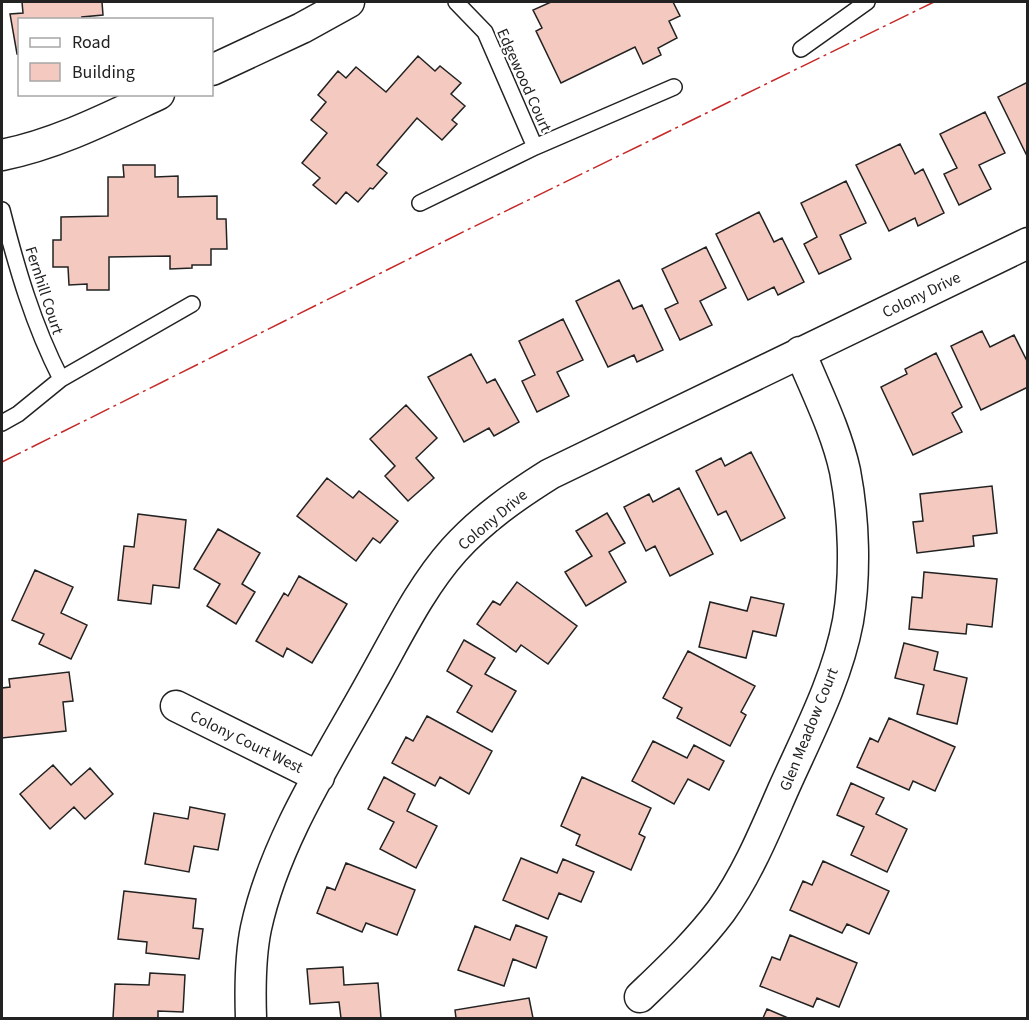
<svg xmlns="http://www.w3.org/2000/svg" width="1029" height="1020" viewBox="0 0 1029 1020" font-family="'Source Sans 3',sans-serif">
	<rect width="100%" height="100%" fill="#fff"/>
	<!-- building -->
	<path fill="#f3c9c0" stroke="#222" stroke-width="1.5" d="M22 2H102L103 15 82 17 83 20H20V54H17L10 14 23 13Z
		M551 2H673L680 16 669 21 677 38 658 48 661 55 643 64 635 47 561 83 536 31 542 28 533 10Z
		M418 56 435 71 440 66 461 83 451 94 465 106 452 120 457 124 442 140 417 118 377 165 387 173 373 189 370 188 358 202 346 192 336 204 313 185 320 178 302 163 327 133 311 120 326 102 318 95 338 71 346 78 356 67 386 92Z
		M1028 82V158L998 97Z
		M985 112 1005 153 979 165 991 189 959 205 944 174 957 168 940 134Z
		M900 144 915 174 923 169 944 213 918 226 915 218 889 231 856 165Z
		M123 165H155V177L178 176V197L217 196V219H226L227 249H211V265H192V268L170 269V256L109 257V290H87V284L69 285 68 267H53V240H61V217L108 216V177H124Z
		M846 181 866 223 840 235 851 259 819 274 804 244 817 237 801 203Z
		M759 212 774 242 782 238 804 282 778 295 774 287 748 300 716 234Z
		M706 247 726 288 700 301 712 325 680 340 665 309 678 303 662 269Z
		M619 280 633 309 642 305 663 350 637 362 634 355 608 367 576 301Z
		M563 319 583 360 557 372 569 396 537 412 522 381 535 375 519 341Z
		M982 331 990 347 1014 335 1028 363V387L981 410 951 346Z
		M936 353 962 407 952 413 962 432 913 455 881 387 907 374 905 369Z
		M471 354 487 383 495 379 519 422 494 436 489 428 464 442 428 377Z
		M406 405 437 438 416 458 434 478 408 501 385 476 395 466 370 439Z
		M751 452 785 518 741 541 726 511 718 515 696 471 721 458 725 466Z
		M327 478 353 498 359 491 398 521 380 543 373 538 356 561 297 516Z
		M992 486 997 533 973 536 974 546 917 553 913 522 923 521 920 494Z
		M679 488 713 554 670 576 655 546 646 551 624 507 649 494 653 502Z
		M607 513 625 543 609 552 626 582 586 606 565 572 592 556 576 531Z
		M138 514 186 520 179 588 153 585 151 604 118 600 124 546 134 547Z
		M218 529 260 553 242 584 255 592 236 624 207 606 220 584 194 569Z
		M35 570 73 587 61 613 87 625 71 659 39 644 44 634 12 620Z
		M924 572 997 579 992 627 967 624 966 634 909 629 912 597 922 598Z
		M299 576 347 604 312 663 287 648 283 657 256 641 284 593 288 596Z
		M517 582 577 626 548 664 521 645 516 652 477 624 493 601 500 605Z
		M751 597 784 604 776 636 753 631 746 658 699 647 710 602 747 611Z
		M464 640 495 658 485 674 516 691 492 732 457 712 472 686 447 671Z
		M904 643 938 652 934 670 967 678 957 724 917 714 924 685 895 678Z
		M688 651 755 686 741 712 746 715 730 746 677 718 682 708 663 698Z
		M69 672 73 701 63 702 66 731 2 738V688L10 687 9 679Z
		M427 716 492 751 469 794 440 777 435 786 392 763 406 737 413 741Z
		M889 718 955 747 935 791 913 781 909 790 857 767 870 738 878 742Z
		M653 741 687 758 694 745 724 761 709 790 688 779 674 804 632 781Z
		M53 765 71 785 90 768 113 794 85 819 74 807 50 829 20 794Z
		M384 777 415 794 407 811 437 826 416 868 380 849 394 822 368 809Z
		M582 777 651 808 639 834 645 837 631 870 576 845 580 835 561 826Z
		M851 783 884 798 876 814 907 829 887 872 851 855 864 827 837 815Z
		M190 807 225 814 218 850 194 846 189 872 145 864 154 813 188 819Z
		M521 858 557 873 563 859 594 872 581 902 559 893 548 919 503 900Z
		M823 861 889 891 869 934 847 924 842 933 790 910 803 881 812 885Z
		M346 863 415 890 397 935 366 923 362 932 317 913 327 887 335 890Z
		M124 891 196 899 193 928 203 929 199 959 146 953 147 942 118 939Z
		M516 925 547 937 536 968 513 959 504 986 458 970 475 926 510 940Z
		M790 935 857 963 839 1007 817 998 813 1007 760 986 772 957 780 960Z
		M343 967 344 985 378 983 381 1018H341L339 1002 310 1004 307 969Z
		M150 973 185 975 183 1012 158 1011V1018H113L115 984 149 985Z
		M529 998 533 1018H456L455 1010Z
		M767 1009 788 1018H763Z"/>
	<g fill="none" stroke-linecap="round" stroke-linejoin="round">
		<defs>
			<path id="lane" d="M456 2 485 32 535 147
				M801 49 867 2
				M420 203 535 147 674 87
				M2 210C17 269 33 324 61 379
				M2 423 18 414 61 379 192 304"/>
			<path id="street" d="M212 70 302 28 349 2
				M2 155C57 144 108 118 159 94
				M176 706 319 777
				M640 997C668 970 697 943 721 911 747 875 765 831 783 790 807 736 837 680 848 621 856 574 854 518 845 471 836 430 816 391 800 352
				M251 1018C250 989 250 957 256 928 275 840 329 759 372 681 397 637 420 588 454 550 482 519 515 496 550 474L1028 243"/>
		</defs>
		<!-- lane casing -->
		<use href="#lane" stroke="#222" stroke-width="18"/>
		<!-- street casing -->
		<use href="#street" stroke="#222" stroke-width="33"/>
		<!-- lane -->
		<use href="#lane" stroke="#fff" stroke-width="15"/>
		<!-- street -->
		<use href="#street" stroke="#fff" stroke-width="30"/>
		<!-- power -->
		<path stroke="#c62828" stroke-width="1.5" stroke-dasharray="21 4.5 3 4.5" stroke-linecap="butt" d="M2 462 471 228 934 2"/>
	</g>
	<g text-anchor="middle" stroke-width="4.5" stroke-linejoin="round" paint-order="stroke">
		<!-- street labels -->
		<g font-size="16" fill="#222" stroke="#fff">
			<text transform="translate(525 80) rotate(66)" y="6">Edgewood Court</text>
			<text transform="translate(45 290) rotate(72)" y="6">Fernhill Court</text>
			<text transform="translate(921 294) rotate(-26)" y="6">Colony Drive</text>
			<text transform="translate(492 519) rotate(-40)" y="6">Colony Drive</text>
			<text transform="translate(808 729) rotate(-68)" y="6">Glen Meadow Court</text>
			<text transform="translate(247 741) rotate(26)" y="6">Colony Court West</text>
		</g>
	</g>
	<!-- border -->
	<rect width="1029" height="1020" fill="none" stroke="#222222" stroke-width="6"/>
	<!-- legend -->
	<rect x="18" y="18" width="195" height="78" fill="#ffffff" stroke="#a7a7a7" stroke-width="1.5"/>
	<rect x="30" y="38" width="30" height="9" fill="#ffffff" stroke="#a7a7a7" stroke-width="1.5"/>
	<text x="72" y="48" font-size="18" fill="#222222">Road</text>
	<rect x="30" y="63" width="30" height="18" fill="#f3c9c0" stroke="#a7a7a7" stroke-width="1.5"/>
	<text x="72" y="78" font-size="18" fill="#222222">Building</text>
</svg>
